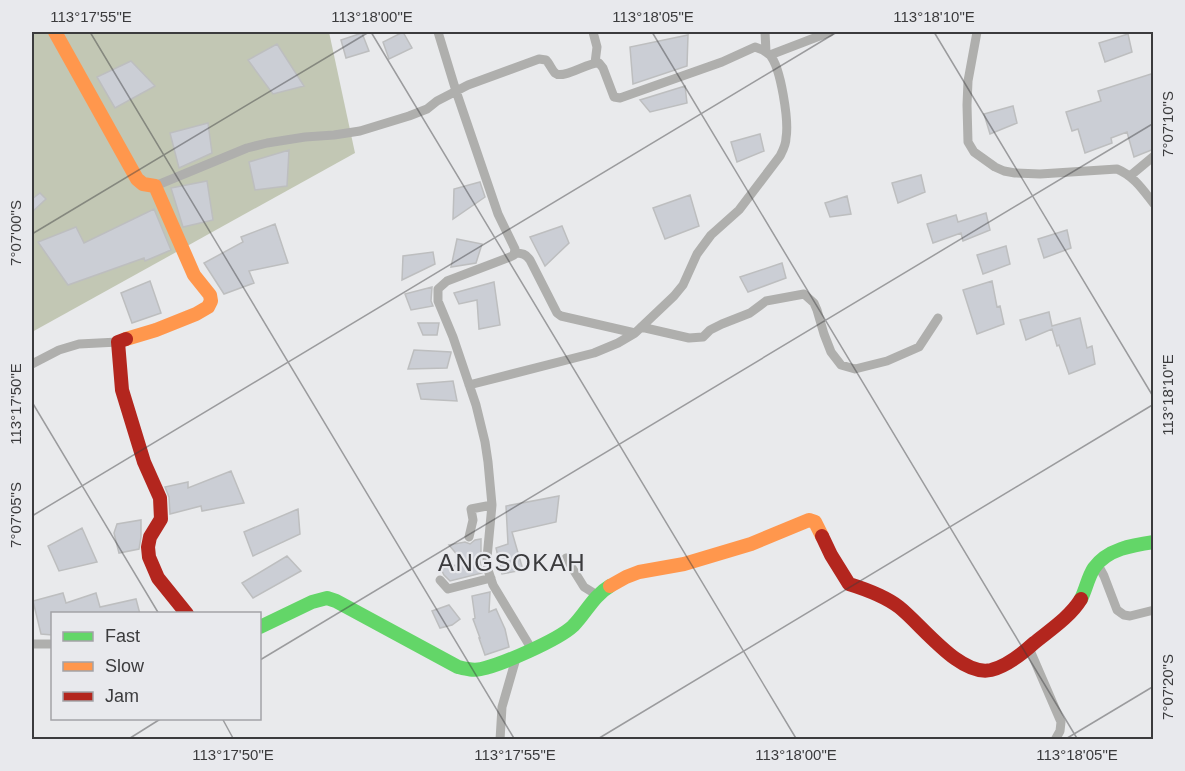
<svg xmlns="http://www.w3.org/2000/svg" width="1185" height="771" viewBox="0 0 1185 771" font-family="Arial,sans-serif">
	<rect width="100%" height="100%" fill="#e9eaec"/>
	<!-- forest -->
	<path fill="#c2c7b4" d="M32 32H329L355 153 32 332Z"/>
	<!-- building -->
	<path fill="#cbced5" stroke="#bdbebf" stroke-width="1.5" d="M403 32 412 48 389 59 383 42Z
		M362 33 369 51 346 58 341 40Z
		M1128 34 1132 52 1105 62 1099 43Z
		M688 35 687 66 633 84 630 47Z
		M277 44 304 86 273 94 248 60Z
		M131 61 155 86 115 108 97 77Z
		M1154 73V149L1134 157 1127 132 1111 138 1112 143 1085 153 1078 129 1072 131 1066 112 1101 101 1098 91Z
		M685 86 687 103 650 112 640 100Z
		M1013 106 1017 123 990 134 984 114Z
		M208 123 212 153 179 168 170 133Z
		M760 134 764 151 737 162 731 142Z
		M289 150 287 186 255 190 249 162Z
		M921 175 925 192 898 203 892 183Z
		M207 181 213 220 183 227 171 188Z
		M480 182 485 197 453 219 454 189Z
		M40 193 46 199 32 212V199Z
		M690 195 699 226 665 239 653 208Z
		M847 196 851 214 830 217 825 203Z
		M154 209 171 250 145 261 144 258 68 285 38 242 76 227 84 243Z
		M986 213 990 230 963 241 961 233 933 243 927 224 956 215 958 222Z
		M275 224 288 263 249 271 254 283 224 294 204 263 243 242 241 237Z
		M562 226 569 243 545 266 530 237Z
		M1067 230 1071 248 1044 258 1038 239Z
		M457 239 482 244 476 263 451 267Z
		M1006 246 1010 264 983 274 977 255Z
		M433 252 435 264 402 280 403 256Z
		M782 263 786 278 748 292 740 277Z
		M150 281 161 313 132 323 121 293Z
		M992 281 997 307 1000 306 1004 324 977 334 963 290Z
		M494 282 500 325 479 329 477 300 459 304 454 293Z
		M432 287 431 301 433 306 411 310 405 294Z
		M1049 312 1052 326 1080 318 1087 348 1092 346 1095 364 1069 374 1059 345 1057 346 1052 329 1026 340 1020 320Z
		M418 323H439L437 335H423Z
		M414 350 451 352V353L447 368 408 369Z
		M453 381 457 401 421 399 417 384Z
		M231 471 244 503 202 511 201 506 170 514 169 497 165 487 188 482V488Z
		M559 496 556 522 512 532 523 570 502 574 496 548 508 544 506 506Z
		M298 509 300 534 253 556 244 532Z
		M141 520V537L139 549 119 553 114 533 117 524Z
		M82 528 97 562 59 571 48 546Z
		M481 539V554L479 555 482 573 450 581 444 575 441 569 464 563 449 545 465 542 470 544 475 540Z
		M287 556 301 571 253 598 242 583Z
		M490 592 489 612 496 609 505 629 509 647 485 655 479 638H480L473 619 475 618 472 596Z
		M63 593 66 603 96 593 100 607 136 599 140 614H52V635L41 634 33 601Z
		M449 605 460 619 452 625 440 628 432 611Z"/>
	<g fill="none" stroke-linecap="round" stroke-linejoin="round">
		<!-- street -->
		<path stroke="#afafad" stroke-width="9" d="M438 32 456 91 498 214 515 249 514 255 510 257 447 281 438 289V301L453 337 476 405 485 442 488 462 492 505 487 558 488 570 493 585 531 648
			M593 32 597 47 595 63
			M765 32 766 52
			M977 32 968 81 967 105 968 142 974 152 995 167 1004 171 1015 173 1040 174 1117 169C1134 176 1143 190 1154 204
			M1130 176 1154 156
			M155 186 247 148 267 143 305 137 334 135 360 131 409 116 427 109 437 101 468 85 539 59 546 60C549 63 552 70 555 73 563 80 588 62 599 63L603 68 614 97 620 98 722 62 755 47 763 50 770 55
			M515 253C522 253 526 254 530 260L557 313 561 316 635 333
			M641 327 689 338 703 337 710 330 722 324 750 313 766 301 804 294 814 303 817 310 824 334 831 352 841 365 855 369 887 361 919 347 938 318
			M32 364 59 350 79 344 118 342
			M469 385 594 353 618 343 635 333 674 296 683 285 697 254 711 235 739 210 780 156C783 150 786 145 786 138 789 121 781 68 770 55L830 32
			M469 537 473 520 471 509 492 505
			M566 558 584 587 597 595
			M1097 563 1104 576 1117 610 1124 615 1130 616 1154 610
			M440 580 448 589 491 578
			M32 644H52
			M1029 648 1061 722 1060 731 1055 740
			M500 740 502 707 517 655"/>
		<!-- fast -->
		<path stroke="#63d668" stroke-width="14" d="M1081 599C1086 589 1088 577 1094 568 1107 549 1133 545 1154 542
			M260 627 312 602 327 598 336 601 458 667C466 669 473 671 481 669 501 665 558 640 573 626 586 613 593 596 610 586"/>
		<!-- slow -->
		<path stroke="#ff974d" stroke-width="14" d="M55 32 137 179 143 184 155 186 194 275 210 295 211 301 208 307 196 314 156 330 126 339
			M610 586 626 577 639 572 684 564 751 544 809 520 815 522 822 536"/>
		<!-- jam -->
		<path stroke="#b3261e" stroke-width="14" d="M126 339 118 342 122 390 144 462 160 498 161 519 150 537 148 547 149 557 158 578 187 614
			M822 536 831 555 849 584C865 589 886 597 899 607 922 625 960 677 991 670 1007 666 1023 653 1034 643 1050 630 1070 617 1081 599"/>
	</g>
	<!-- ticks -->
	<path fill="none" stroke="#3b3b3d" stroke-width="1.5" stroke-opacity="0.45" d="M90 32 515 740M371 32 797 740M652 32 1078 740M934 32 1154 398M32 234 369 32M32 402 159 614M32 516 837 32M260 660 1154 123M222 718 234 740M127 740 162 718M596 740 1154 404M1064 740 1154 686"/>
	<g text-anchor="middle" stroke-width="4.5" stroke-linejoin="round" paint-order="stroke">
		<!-- quarter labels -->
		<g font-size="24" letter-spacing="1.5" fill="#3b3b3d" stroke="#e8e9ed">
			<text x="512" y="571">ANGSOKAH</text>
		</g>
	</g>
	<!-- border -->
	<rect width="1185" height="771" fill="none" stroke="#e8e9ed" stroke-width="66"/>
	<!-- legend -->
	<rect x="51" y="612" width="210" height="108" fill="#e8e9ed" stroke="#a3a3a7" stroke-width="1.5"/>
	<rect x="63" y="632" width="30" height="9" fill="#63d668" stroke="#a3a3a7" stroke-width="1.5"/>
	<text x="105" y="642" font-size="18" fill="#3b3b3d">Fast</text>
	<rect x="63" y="662" width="30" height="9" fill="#ff974d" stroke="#a3a3a7" stroke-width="1.5"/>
	<text x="105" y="672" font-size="18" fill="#3b3b3d">Slow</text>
	<rect x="63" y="692" width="30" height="9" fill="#b3261e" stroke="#a3a3a7" stroke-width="1.5"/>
	<text x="105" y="702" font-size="18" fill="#3b3b3d">Jam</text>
	<rect x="33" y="33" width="1119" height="705" fill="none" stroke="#3b3b3d" stroke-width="2"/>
	<g font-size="15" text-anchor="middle" fill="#3b3b3d">
		<text x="91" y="22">113°17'55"E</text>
		<text x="372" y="22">113°18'00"E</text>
		<text x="653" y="22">113°18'05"E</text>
		<text x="934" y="22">113°18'10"E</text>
		<text transform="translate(1168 124) rotate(-90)" y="5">7°07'10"S</text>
		<text transform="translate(16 233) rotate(-90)" y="5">7°07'00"S</text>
		<text transform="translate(1168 395) rotate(-90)" y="5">113°18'10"E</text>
		<text transform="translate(16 404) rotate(-90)" y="5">113°17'50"E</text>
		<text transform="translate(16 515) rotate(-90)" y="5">7°07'05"S</text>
		<text transform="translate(1168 687) rotate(-90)" y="5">7°07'20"S</text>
		<text x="233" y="760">113°17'50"E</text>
		<text x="515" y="760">113°17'55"E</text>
		<text x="796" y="760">113°18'00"E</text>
		<text x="1077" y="760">113°18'05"E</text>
	</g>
</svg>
